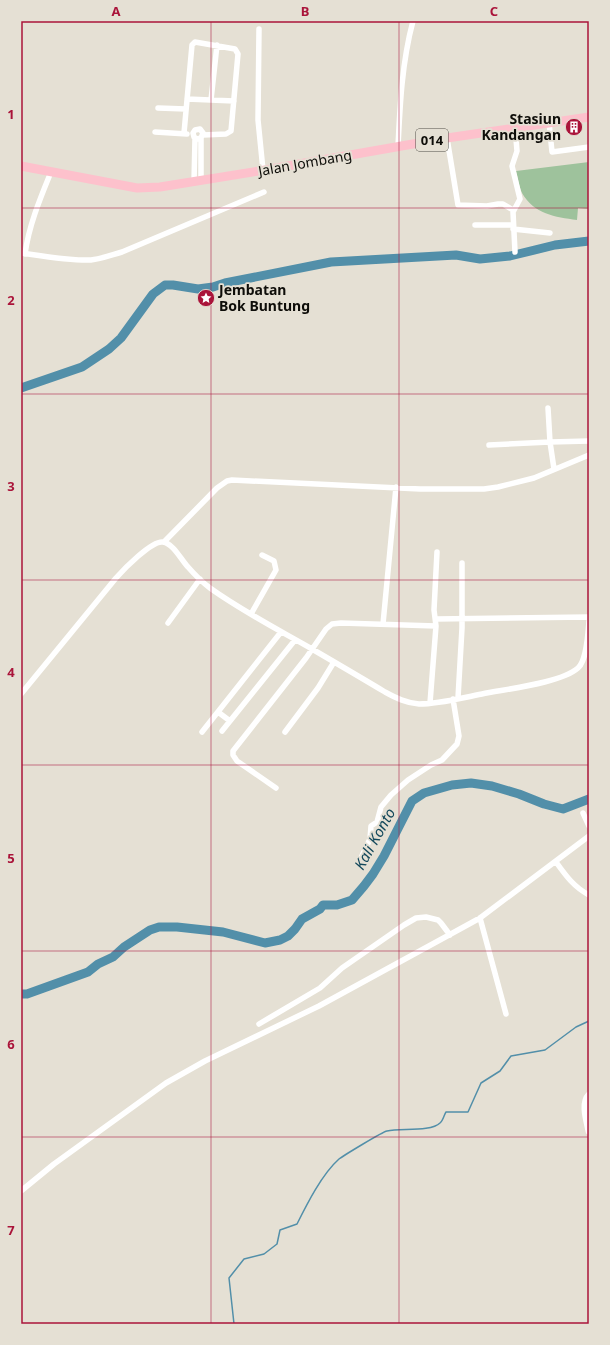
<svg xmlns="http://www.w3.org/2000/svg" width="610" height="1345" viewBox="0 0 610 1345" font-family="'Noto Sans',sans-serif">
	<rect width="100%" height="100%" fill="#e5e0d4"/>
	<!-- green -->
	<path fill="#9ec29c" d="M589 162V209L578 208 577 220C555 217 534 214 522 193 519 187 518 178 516 171Z"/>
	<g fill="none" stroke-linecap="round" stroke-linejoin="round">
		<!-- stream -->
		<path stroke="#528fa9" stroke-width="1.5" d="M234 1324 229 1278 244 1259 264 1254 277 1244 280 1230 297 1224C307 1204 322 1174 339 1159 343 1156 382 1132 387 1131 401 1128 431 1132 440 1123 443 1121 444 1115 446 1112H468L481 1083 500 1071 511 1056 545 1050 576 1027 589 1021"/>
		<!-- river -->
		<path stroke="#528fa9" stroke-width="9" d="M21 388 82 367 109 349 121 338 153 294 165 285H173L198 289 213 287 225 283 331 262 456 255 480 259 510 256 555 245 589 241
			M21 994H27L88 972 98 964 113 957 124 947 150 930 159 927H177L223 932 265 943 280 940 288 936 295 929 302 919 320 909 323 905H337L352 900 364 886 373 874 384 856 412 801 424 793 452 785 471 783 492 786 519 794 544 804 563 809 589 799"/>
		<!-- minor -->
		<path stroke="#fff" stroke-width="5.5" d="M259 29 258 120 263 170
			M187 99 234 101
			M211 100 217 45
			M158 108 186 109
			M549 122 552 152 589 147
			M515 127 517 151 512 166 520 199 513 212 515 252
			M155 132 187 134
			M184 133 192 45 195 42 235 49 238 54 231 131 226 134 203 135
			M447 138 458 205 487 206 498 204H503L513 210
			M398 147C400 104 402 62 413 21
			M201 180V138L203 133 200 129 195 130 193 133 194 137 197 139 201 138
			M194 182 195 138
			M475 225H513
			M513 229 550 233
			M21 253C42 256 70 261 91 260 101 259 111 255 122 252L264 192
			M25 254C29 225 40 199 51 172
			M548 408 550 442 554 469
			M489 445 550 442 589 441
			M164 542 217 488 227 481 232 480 420 489H484L498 487 534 478 589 455
			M251 614 276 570 274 561 262 555
			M436 619 589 617
			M168 623 200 579
			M383 624 396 487
			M21 694 116 578C123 570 152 540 163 542 174 544 181 560 188 567 195 575 202 582 210 588 242 611 277 629 312 649 336 663 360 677 385 692 396 698 406 703 419 704 440 704 461 698 482 694 506 689 561 683 578 668 587 660 588 633 589 621
			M458 698 462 628V563
			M430 703 436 626 434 610 437 552
			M218 712 230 721
			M222 731 295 640
			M202 732 281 632
			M285 732 318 688 334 662
			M276 788 237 761 233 755V751L306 658 326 629 332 624 341 623 436 626
			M583 813 589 826
			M361 858 370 839 371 826 377 822 381 807 391 795 408 780 431 765 442 760 457 744 459 736 453 699
			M556 862C566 876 574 887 589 895
			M480 918 506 1014
			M259 1024 320 988 342 968 404 925 416 918 426 917 438 920 441 923 450 935
			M21 1191 54 1164 166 1083 205 1061 319 1006 460 929 480 918 589 836"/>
		<!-- tertiary -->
		<path stroke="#fff" stroke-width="7" d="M589 1095C581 1103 587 1121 589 1131"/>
		<!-- primary -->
		<path stroke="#fdc1cc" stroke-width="9" d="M21 166 137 188 160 187 265 170 447 138 589 117"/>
	</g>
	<!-- grid -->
	<path fill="none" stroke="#aa143a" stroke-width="1" stroke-opacity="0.55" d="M211 21V1324M399 21V1324M21 208H589M21 394H589M21 580H589M21 765H589M21 951H589M21 1137H589"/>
	<!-- icons -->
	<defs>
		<symbol id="building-disc" viewBox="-11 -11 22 22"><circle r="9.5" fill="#aa143a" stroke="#e5e0d4"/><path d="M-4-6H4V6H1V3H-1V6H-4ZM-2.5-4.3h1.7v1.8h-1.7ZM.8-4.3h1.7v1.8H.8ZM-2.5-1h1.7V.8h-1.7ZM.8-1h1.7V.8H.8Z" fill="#fff"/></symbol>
		<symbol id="sight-disc" viewBox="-11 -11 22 22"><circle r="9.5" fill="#aa143a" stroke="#e5e0d4"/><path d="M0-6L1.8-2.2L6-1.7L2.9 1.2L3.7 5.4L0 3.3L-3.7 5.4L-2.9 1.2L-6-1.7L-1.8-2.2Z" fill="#fff"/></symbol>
	</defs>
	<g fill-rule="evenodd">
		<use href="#building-disc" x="564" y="117" width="20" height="20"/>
		<use href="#sight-disc" x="196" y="288" width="20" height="20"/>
	</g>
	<g text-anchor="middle" stroke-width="3.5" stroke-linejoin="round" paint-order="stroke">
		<!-- shield labels -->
		<rect fill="#e5e0d4" stroke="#4e4c46" stroke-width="1" x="416" y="129" width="32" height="22" rx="3"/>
		<g font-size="13" font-weight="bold" fill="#0e0d09">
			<text x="432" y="145">014</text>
		</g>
		<!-- poi labels -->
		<g font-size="14" font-weight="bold" fill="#0e0d09" stroke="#e5e0d4" text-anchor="end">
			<text x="561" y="124">Stasiun<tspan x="561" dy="16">Kandangan</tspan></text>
			<text x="219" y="295" text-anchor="start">Jembatan<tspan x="219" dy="16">Bok Buntung</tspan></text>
		</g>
		<!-- street labels -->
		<g font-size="14" fill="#0e0d09" stroke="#e5e0d4">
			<text transform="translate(305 163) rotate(-10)" y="5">Jalan Jombang</text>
		</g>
		<!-- water labels -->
		<g font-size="15" font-style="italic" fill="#13485b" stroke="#e5e0d4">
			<text transform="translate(375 839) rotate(-61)" y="5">Kali Konto</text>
		</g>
	</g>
	<!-- border -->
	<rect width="610" height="1345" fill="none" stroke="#e5e0d4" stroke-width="44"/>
	<rect x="22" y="22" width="566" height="1301" fill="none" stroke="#aa143a" stroke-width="1.5"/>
	<g font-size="13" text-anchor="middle" font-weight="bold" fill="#aa143a">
		<text x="116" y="16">A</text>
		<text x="305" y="16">B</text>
		<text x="494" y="16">C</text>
		<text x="11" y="119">1</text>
		<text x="11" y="305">2</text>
		<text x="11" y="491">3</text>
		<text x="11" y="677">4</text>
		<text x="11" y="863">5</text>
		<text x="11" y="1049">6</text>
		<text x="11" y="1235">7</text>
	</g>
</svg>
